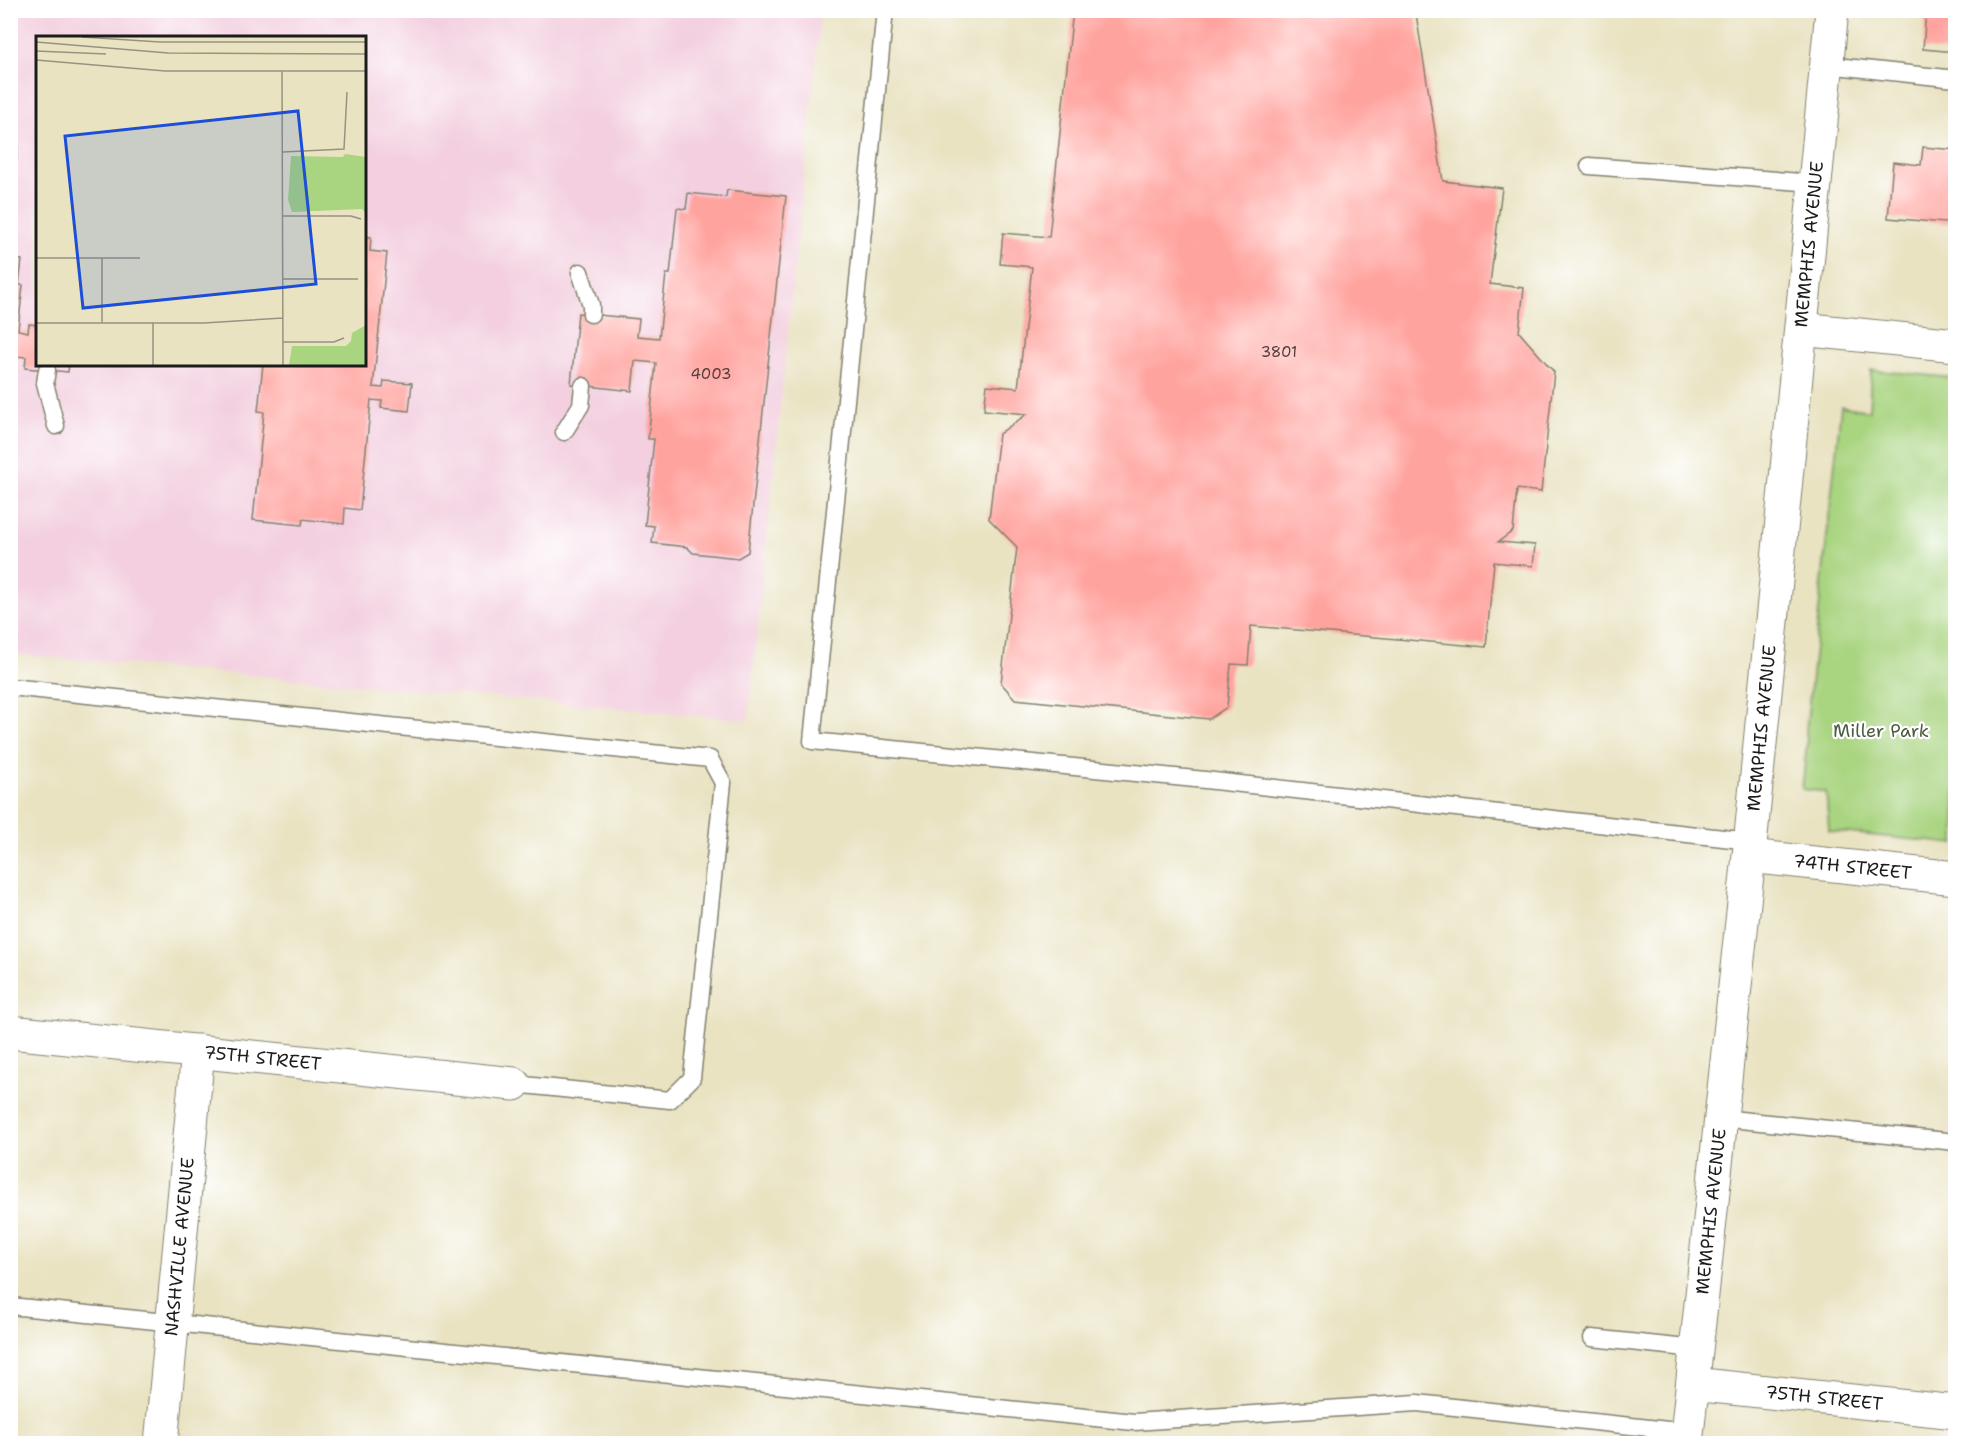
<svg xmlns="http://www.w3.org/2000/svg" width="1966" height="1454" viewBox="0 0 1966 1454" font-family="'Shantell Sans',sans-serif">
	<rect width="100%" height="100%" fill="#fff"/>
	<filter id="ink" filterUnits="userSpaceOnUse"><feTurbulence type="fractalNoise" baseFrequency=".0167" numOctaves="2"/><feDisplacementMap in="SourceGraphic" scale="12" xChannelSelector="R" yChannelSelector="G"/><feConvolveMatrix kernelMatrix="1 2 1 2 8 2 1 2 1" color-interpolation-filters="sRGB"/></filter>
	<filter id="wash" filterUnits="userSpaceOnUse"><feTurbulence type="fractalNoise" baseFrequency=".008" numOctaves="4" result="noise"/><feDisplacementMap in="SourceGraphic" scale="24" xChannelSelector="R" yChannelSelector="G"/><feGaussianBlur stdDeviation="1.35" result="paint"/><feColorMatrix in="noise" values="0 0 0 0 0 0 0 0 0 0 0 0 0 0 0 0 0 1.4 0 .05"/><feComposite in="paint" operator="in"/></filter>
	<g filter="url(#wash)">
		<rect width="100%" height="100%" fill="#e9e3c2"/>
		<!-- built -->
		<path fill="#f3cfdf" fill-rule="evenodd" d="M10 11H821L748 720 11 654ZM38 38H364V364H38Z"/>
		<!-- green -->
		<path fill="#a9d480" stroke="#62784e" stroke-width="1.5" d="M1871 370 1955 378V844L1829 831 1826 792 1802 789 1807 743 1806 730 1841 406 1869 411Z"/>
		<g id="blocks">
			<!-- building -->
			<path fill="#ffa39e" d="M1073 10H1413L1416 14 1443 181 1502 188 1490 284 1524 288 1519 332 1554 372 1541 492 1517 489 1513 531 1498 542 1535 545 1533 566 1494 562 1486 647 1251 626 1248 665 1231 664 1227 707 1209 719 1015 699 1001 683 1017 547 989 519 999 434 1027 414 984 410 987 385 1018 388 1032 267 1000 264 1003 233 1049 237Z
				M1926 10H1956V52L1923 49Z
				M10 144 18 145 12 200H10Z
				M1923 147 1956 150V224L1888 218 1893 162 1921 165Z
				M727 190 786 196 748 552 738 558 693 553 687 547 652 543 654 526 645 525 654 439H648L656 363 635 361 632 391 571 384 578 313 639 319 637 336 659 338 666 274H670L677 208 686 209 688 193 726 197Z
				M364 236 371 237 370 251 387 253 373 387 383 388 384 381 412 383 409 411 381 408 382 401 371 400 360 510 345 508 344 524 303 519 302 525 253 520 264 412 258 411 263 364H364Z
				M10 259 22 260 19 285H23L18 330 28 332 29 324 38 325V364H69L68 372 25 368 26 357 15 356 13 376H10Z"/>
		</g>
	</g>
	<g filter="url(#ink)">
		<use href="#blocks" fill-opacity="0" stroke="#82806f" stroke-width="1.5"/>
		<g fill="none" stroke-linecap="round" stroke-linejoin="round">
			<defs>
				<path id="lane" d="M885 10 812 741 1205 780 1750 841
					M1827 65 1956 79
					M1589 166 1815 183
					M580 272 591 305V314
					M47 370 45 383 56 426
					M564 432 581 405 583 386
					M10 687 710 759 723 783 692 1078 670 1100 514 1084
					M1721 1118 1956 1142
					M10 1306 1134 1422 1417 1403 1687 1432
					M1592 1338 1696 1349"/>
				<g id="street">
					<path d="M1801 329 1956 345"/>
					<path id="s1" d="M1749 856 1956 878"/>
					<path id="s2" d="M10 1032 514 1084"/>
					<path id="s3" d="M1693 1384 1956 1412"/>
					<path id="s4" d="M161 1444 198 1051"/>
				</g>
				<g id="secondary">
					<path id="s5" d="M1686 1444 1749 856 1832 10"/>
				</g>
			</defs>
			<!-- lane casing -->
			<use href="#lane" stroke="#82806f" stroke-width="19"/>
			<!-- street casing -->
			<use href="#street" stroke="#82806f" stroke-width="35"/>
			<!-- secondary casing -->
			<use href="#secondary" stroke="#82806f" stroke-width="35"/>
			<!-- lane -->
			<use href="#lane" stroke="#fff" stroke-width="16"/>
			<!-- street -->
			<use href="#street" stroke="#fff" stroke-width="33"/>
			<!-- secondary -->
			<use href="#secondary" stroke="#fff" stroke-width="33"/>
		</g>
	</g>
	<g text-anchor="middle" stroke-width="4.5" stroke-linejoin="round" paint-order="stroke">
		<!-- number labels -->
		<g font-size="15" fill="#553e3c">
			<text x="1279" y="357">3801</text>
			<text x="711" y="379">4003</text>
		</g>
		<!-- street labels -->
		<g font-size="18" fill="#1c1c1c" stroke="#fff">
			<text dy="6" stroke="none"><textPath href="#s5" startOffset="1206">MEMPHIS AVENUE</textPath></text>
			<text dy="6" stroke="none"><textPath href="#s5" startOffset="720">MEMPHIS AVENUE</textPath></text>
			<text dy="6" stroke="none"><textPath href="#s1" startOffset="104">74TH STREET</textPath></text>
			<text dy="6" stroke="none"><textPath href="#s2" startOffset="254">75TH STREET</textPath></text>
			<text dy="6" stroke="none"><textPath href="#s5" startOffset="234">MEMPHIS AVENUE</textPath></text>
			<text dy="6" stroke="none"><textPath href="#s4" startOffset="198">NASHVILLE AVENUE</textPath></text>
			<text dy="6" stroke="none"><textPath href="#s3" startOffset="132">75TH STREET</textPath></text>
		</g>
		<!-- park labels -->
		<g font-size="18" fill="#4d5c3f" stroke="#fff">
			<text x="1881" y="737">Miller Park</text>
		</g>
	</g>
	<!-- overview -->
	<g transform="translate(36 36)">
		<rect width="330" height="330" fill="#e9e3c2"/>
		<path d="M309 118 330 121V177L326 173 256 176 252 164 255 120 307 121ZM330 289V329H253L256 310H310L315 305 316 297Z" fill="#a9d480"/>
		<path fill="none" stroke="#979380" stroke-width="1.5" d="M46 1 124 6H330M0 6 132 17 330 18M0 15 70 18M0 24 129 35H330M246 35 247 329M247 116 308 113 311 56M247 180H315L325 183M0 222H104M66 222V287M247 243H322M0 287H168L247 282M247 306H298L308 302M117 329V287"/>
		<path fill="#1d4ed8" fill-opacity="0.15" stroke="#1d4ed8" stroke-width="3" d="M262 75 280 248 47 272 29 100Z"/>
		<rect width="330" height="330" fill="none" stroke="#1c1c1c" stroke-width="3"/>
	</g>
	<!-- margin -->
	<rect width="1966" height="1454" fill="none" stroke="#fff" stroke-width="36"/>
</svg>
